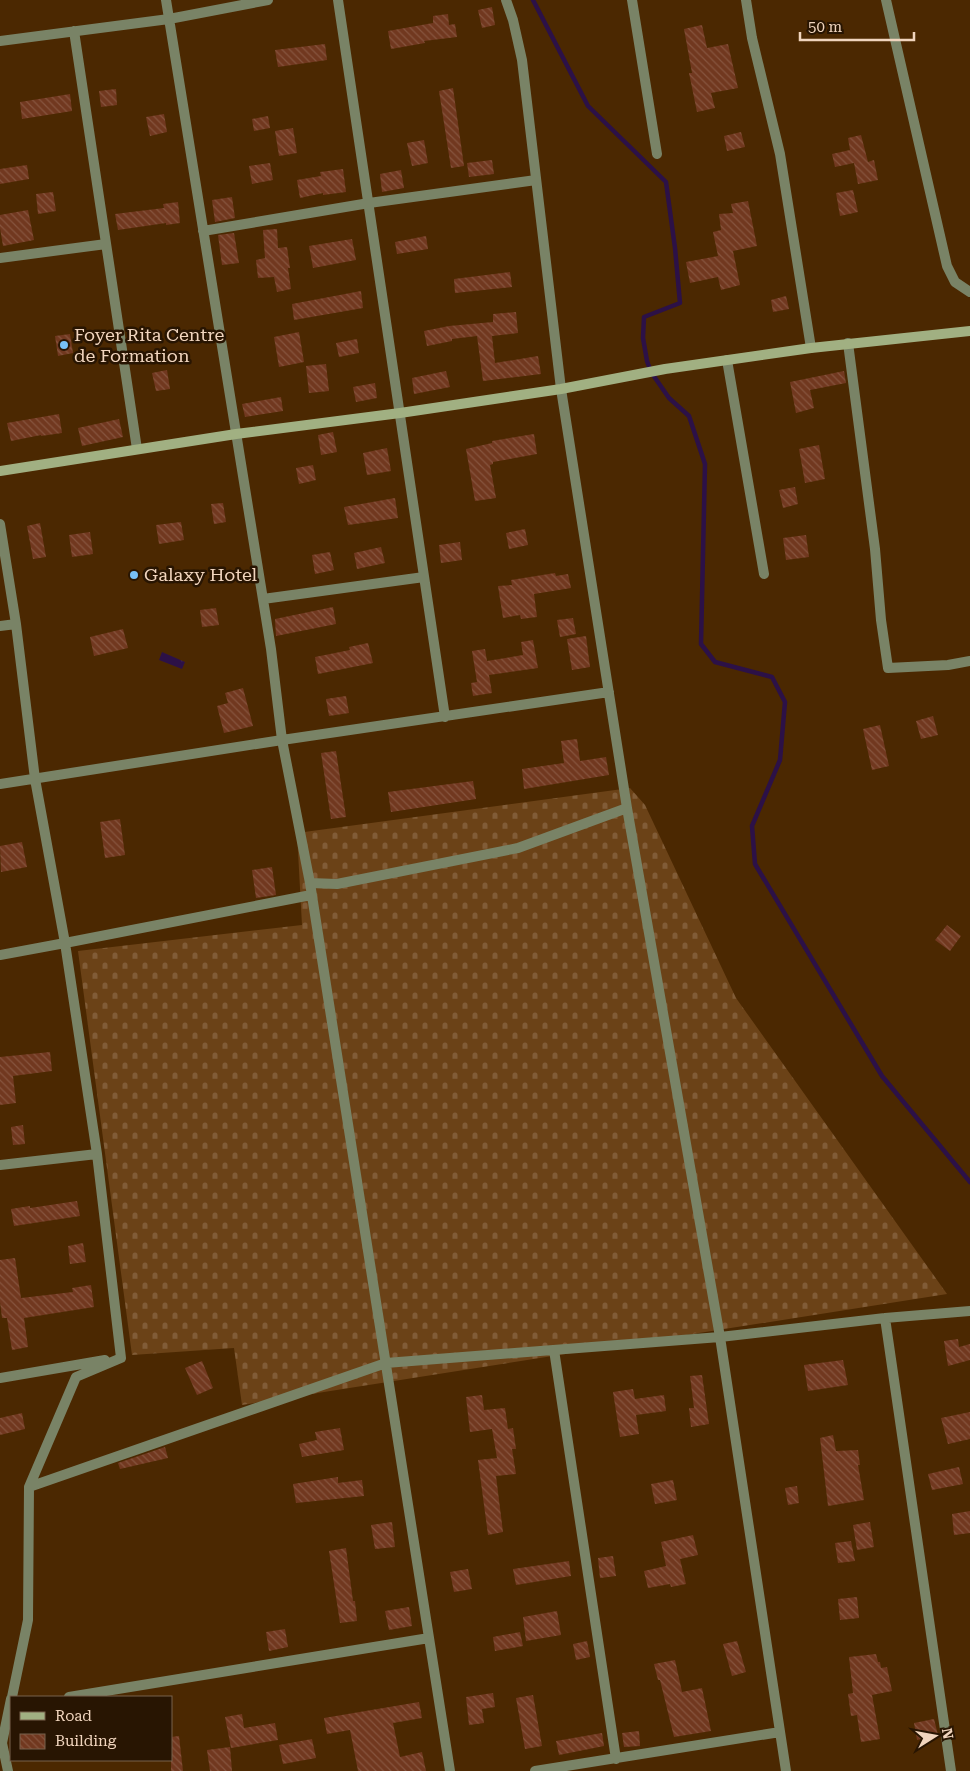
<svg xmlns="http://www.w3.org/2000/svg" width="970" height="1771" viewBox="0 0 970 1771" font-family="'Roboto Serif',serif">
	<defs>
		<pattern id="cemetery-stones" width="16" height="16" patternUnits="userSpaceOnUse" patternTransform="scale(1.25)"><rect width="16" height="16" fill="#6b4217"/><path d="M2 7V4a2 2 0 0 1 4 0v3zM10 15v-3a2 2 0 0 1 4 0v3z" fill="#815c37"/></pattern>
		<pattern id="water-ripples" width="26" height="14" patternUnits="userSpaceOnUse" patternTransform="scale(1.25)"><rect width="26" height="14" fill="#2c1147"/><path d="M2 4q2-2 4 0t4 0M15 11q2-2 4 0t4 0" fill="none" stroke="#4b3360"/></pattern>
		<pattern id="building-back-hatch" width="6" height="6" patternUnits="userSpaceOnUse" patternTransform="scale(1.25)"><rect width="6" height="6" fill="#71381f"/><path d="M-1 5l2 2M0 0l6 6M5-1l2 2" fill="none" stroke="#86543e"/></pattern>
	</defs>
	<rect width="100%" height="100%" fill="#4b2801"/>
	<!-- cemetery -->
	<path fill="url(#cemetery-stones)" d="M630 788 645 805 736 998 947 1294 242 1405 234 1348 132 1355 78 951 302 925 297 833Z"/>
	<!-- water -->
	<path fill="url(#water-ripples)" d="M162 652 185 662 182 669 159 660Z"/>
	<g fill="none" stroke-linecap="round" stroke-linejoin="round">
		<!-- stream -->
		<path stroke="#2c1147" stroke-width="4.5" d="M533 0 588 106 666 182 675 248 680 303 644 317 643 338 647 361 651 372 669 398 689 416 705 464 701 644 715 662 772 677 785 702 780 760 752 826 755 864 882 1076 970 1182"/>
	</g>
	<!-- building -->
	<path fill="url(#building-back-hatch)" d="M492 7 495 25 482 28 478 10Z
		M448 14 449 25 455 24 457 37 424 41 425 43 391 49 388 31 433 23V16Z
		M702 25 707 48 728 44 738 88 711 93 715 108 697 112 689 73H692L684 29Z
		M325 44 327 60 278 67 275 50Z
		M453 88 464 166 451 168 439 91Z
		M116 89 117 105 101 107 99 91Z
		M70 94 72 111 22 119 20 102Z
		M164 114 167 132 150 136 146 117Z
		M268 116 270 128 254 131 252 119Z
		M293 128 297 153 279 156 275 131Z
		M741 132 745 147 727 151 724 136Z
		M861 135 868 162 874 160 878 180 858 184 854 163 835 167 832 154 850 150 848 138Z
		M424 140 428 163 412 166 407 143Z
		M492 160 494 174 469 177 467 163Z
		M270 163 273 180 252 184 249 166Z
		M27 165 29 179 0 184V169Z
		M343 169 346 192 323 195V193L300 198 297 180 321 176 320 172Z
		M401 170 404 188 382 192 380 174Z
		M853 190 858 212 840 216 836 193Z
		M53 192 56 211 38 214 36 194Z
		M232 197 235 218 215 222 212 200Z
		M748 201 757 246 733 251 740 285 721 290 718 277 690 283 686 262 718 256 713 232 721 230 719 214 733 213 731 204Z
		M178 202 180 223 166 225V223L118 230 115 214 164 208 163 204Z
		M28 210 34 240 3 246 0 228V215Z
		M277 229 278 248 287 247 290 268H288L291 289 277 292 274 277 258 278 256 260 265 258 263 230Z
		M234 233 239 263 222 265 218 235Z
		M426 236 428 249 397 254 395 242Z
		M352 239 356 260 313 268 309 246Z
		M510 272 512 287 455 293 454 279Z
		M361 291 363 308 294 320 292 304Z
		M786 296 789 309 773 312 771 300Z
		M516 312 518 333 492 336 495 363 538 356 541 374 483 381 477 336 452 339V341L427 346 424 331 449 326 493 322V314Z
		M299 332 304 362 279 367 274 337Z
		M70 334 73 353 58 356 55 336Z
		M357 339 359 353 339 357 336 343Z
		M326 364 329 391 309 393 306 366Z
		M167 370 170 389 156 391 152 373Z
		M446 371 450 387 414 394 412 378Z
		M844 371 846 383 810 390 814 408 796 413 790 382Z
		M375 383 377 398 356 402 353 387Z
		M281 397 283 411 245 417 242 404Z
		M59 414 62 433 41 436V435L11 441 7 423Z
		M119 419 123 437 82 446 78 428Z
		M333 432 337 452 321 455 318 435Z
		M534 434 537 454 493 462V464L490 465 496 498 475 501 466 449 492 443V441Z
		M819 445 825 479 805 483 799 449Z
		M387 448 391 471 367 475 363 453Z
		M313 465 316 480 299 484 296 468Z
		M795 487 798 504 783 508 779 490Z
		M395 498 398 518 348 525 344 507Z
		M223 503 226 522 214 524 211 504Z
		M181 522 184 540 159 544 156 525Z
		M40 523 46 557 33 559 27 526Z
		M525 529 528 545 509 549 506 533Z
		M90 532 93 554 72 557 69 535Z
		M806 535 809 557 786 560 783 538Z
		M460 542 462 560 441 563 439 545Z
		M381 547 385 563 357 569 354 553Z
		M330 552 334 570 315 574 312 555Z
		M555 573 556 576 568 574 571 588 534 594 537 617 521 619 520 615 503 618 498 586 512 585 511 580Z
		M333 607 336 624 276 636 275 619Z
		M216 608 219 625 202 627 200 610Z
		M573 618 576 634 560 637 557 620Z
		M123 629 128 648 94 656 90 637Z
		M586 636 590 667 572 670 567 639Z
		M533 640 538 668 489 675 492 693 473 696 471 683 477 682 472 651 485 649 487 661 523 655 521 642Z
		M368 643 373 663 318 674 315 657 350 650 349 647Z
		M243 688 253 726 224 733 217 706 228 703 225 693Z
		M346 696 349 713 329 716 326 699Z
		M933 716 938 735 921 739 916 721Z
		M880 725 889 766 872 770 863 729Z
		M577 739 580 761 606 757 609 775 524 789 522 769 564 763 561 741Z
		M336 751 346 817 331 819 321 753Z
		M473 781 476 799 391 812 388 792Z
		M120 819 125 855 105 858 100 822Z
		M22 842 27 867 1 872 0 846Z
		M272 867 276 895 256 898 252 870Z
		M947 925 961 936 950 951 935 940Z
		M50 1052 52 1071 13 1076 16 1103 0 1105V1057Z
		M23 1125 25 1144 13 1145 11 1127Z
		M77 1201 80 1216 14 1226 11 1209 30 1206V1208Z
		M83 1243 86 1262 70 1264 68 1246Z
		M15 1258 21 1298 73 1292 72 1288 91 1285 94 1307 24 1318 28 1347 12 1350 7 1318H2L0 1302V1260Z
		M958 1339 959 1347 970 1344V1360L948 1366 944 1341Z
		M843 1360 848 1385 808 1391 804 1365Z
		M202 1361 213 1388 197 1395 185 1368Z
		M702 1375 709 1424 691 1427 689 1408H694L690 1376Z
		M633 1389 635 1399 664 1395 666 1411 636 1415 639 1434 620 1437 613 1392Z
		M482 1395 484 1410 505 1408 508 1429 513 1428 516 1449H512L516 1474 496 1476 503 1532 488 1535 478 1460 497 1458 492 1429 470 1432 466 1397Z
		M970 1412V1439L948 1444 941 1418Z
		M22 1413 25 1429 0 1435V1418Z
		M340 1428 344 1450 302 1457 299 1444 317 1440 315 1432Z
		M833 1435 836 1451 858 1450 860 1465H858L864 1500 828 1506 820 1438Z
		M165 1447 168 1458 120 1469 118 1463Z
		M959 1467 963 1484 932 1490 928 1474Z
		M338 1477V1483L362 1480 364 1496 296 1503 293 1484Z
		M673 1480 677 1500 655 1504 651 1484Z
		M797 1486 799 1503 788 1505 785 1488Z
		M970 1511V1533L954 1535 952 1514Z
		M392 1522 395 1547 375 1549 371 1525Z
		M870 1522 874 1547 857 1550 853 1525Z
		M693 1535 698 1555 680 1559 686 1584 671 1587 670 1584 648 1588 644 1571 666 1566 661 1542Z
		M851 1541 855 1561 838 1563 835 1543Z
		M346 1548 353 1601H355L357 1621 340 1623 329 1551Z
		M613 1556 616 1576 600 1578 598 1558Z
		M569 1561 571 1576 516 1585 513 1569Z
		M468 1569 472 1589 454 1592 450 1572Z
		M857 1597 859 1618 840 1620 838 1599Z
		M409 1607 412 1626 389 1630 385 1611Z
		M557 1611 561 1635 526 1641 523 1617Z
		M285 1629 288 1647 269 1651 266 1632Z
		M520 1632 523 1646 495 1651 493 1637Z
		M587 1641 590 1657 576 1660 573 1644Z
		M737 1641 746 1672 732 1676 723 1644Z
		M876 1654 878 1662H880L881 1668 887 1667 892 1691 872 1695 880 1739 861 1742 857 1715 851 1716 848 1694 853 1693 849 1657Z
		M675 1660 682 1692 702 1688 711 1731 674 1737 660 1680H658L654 1664Z
		M493 1693 495 1707 482 1709 484 1723 469 1725 466 1697Z
		M533 1695 542 1746 525 1749 516 1698Z
		M419 1702 422 1718 393 1723 400 1757 422 1752 426 1771H358L350 1730 327 1734 324 1718Z
		M242 1714 244 1728 275 1723 278 1740 231 1748 225 1717Z
		M934 1719 938 1735 917 1740 914 1723Z
		M639 1731 640 1746 624 1747 622 1733Z
		M602 1733 604 1746 559 1755 556 1741Z
		M179 1736 183 1771H171V1737Z
		M312 1739 316 1758 283 1764 279 1745Z
		M230 1747 232 1771H210L207 1750Z"/>
	<g fill="none" stroke-linecap="round" stroke-linejoin="round">
		<!-- minor -->
		<path stroke="#798366" stroke-width="10" d="M166 0 271 649 282 740 310 883 450 1771
			M338 0 445 717
			M506 0 513 20 522 60 561 389 627 808 720 1337 786 1771
			M632 0 657 154
			M746 0 752 38 780 154 811 348
			M886 0 947 266 955 282 970 292
			M74 31 137 449
			M0 41 169 19 268 0
			M203 231 369 203 536 180
			M0 258 106 244
			M848 343 875 549 881 620 888 668 948 665 970 661
			M727 360 764 574
			M0 524 16 624 35 779 65 943 97 1154 121 1358
			M263 599 424 577
			M0 626 16 624
			M0 784 282 740 609 692
			M310 883 337 884 518 848 627 808
			M0 955 65 943 311 895
			M0 1165 97 1154
			M885 1318 951 1771
			M554 1350 616 1759
			M0 1378 105 1360
			M29 1487 386 1363 720 1337 885 1318 970 1311
			M12 1697 28 1620 29 1487 76 1377 121 1358
			M69 1697 429 1638
			M8 1771 2 1743 11 1699
			M535 1771 780 1732"/>
		<!-- secondary -->
		<path stroke="#a1b082" stroke-width="10" d="M0 471 236 434 400 413 561 389 665 369 811 348 970 331"/>
	</g>
	<!-- markers -->
	<g fill="#77c0f7" stroke="#281502" stroke-width="2">
		<circle cx="64" cy="345" r="5"/>
		<circle cx="134" cy="575" r="5"/>
	</g>
	<g text-anchor="middle" stroke-width="5" stroke-linejoin="round" paint-order="stroke">
		<!-- poi labels -->
		<g font-size="18" fill="#f1d5be" stroke="#281502" text-anchor="start">
			<text x="74" y="341">Foyer Rita Centre<tspan x="74" dy="21">de Formation</tspan></text>
			<text x="144" y="581">Galaxy Hotel</text>
		</g>
	</g>
	<!-- legend -->
	<rect x="10" y="1696" width="162" height="65" fill="#281502" stroke="#78624d"/>
	<rect x="20" y="1712" width="25" height="8" fill="#a1b082" stroke="#78624d"/>
	<text x="55" y="1721" font-size="15" fill="#f1d5be">Road</text>
	<rect x="20" y="1734" width="25" height="15" fill="url(#building-back-hatch)" stroke="#78624d"/>
	<text x="55" y="1746" font-size="15" fill="#f1d5be">Building</text>
	<!-- north arrow -->
	<g transform="translate(935 1736) rotate(79)" stroke="#281502" stroke-width="4" paint-order="stroke">
	<path d="M0-4L9 19L0 12L-9 19Z" fill="#f1d5be"/>
	<text y="-8" font-size="14" font-weight="bold" text-anchor="middle" fill="#f1d5be">N</text>
	</g>
	<!-- scale -->
	<path d="M800 32v8h114v-8" fill="none" stroke="#f1d5be" stroke-width="2.5"/>
	<text x="808" y="32" font-size="15" fill="#f1d5be" stroke="#281502" stroke-width="4" paint-order="stroke">50 m</text>
</svg>
